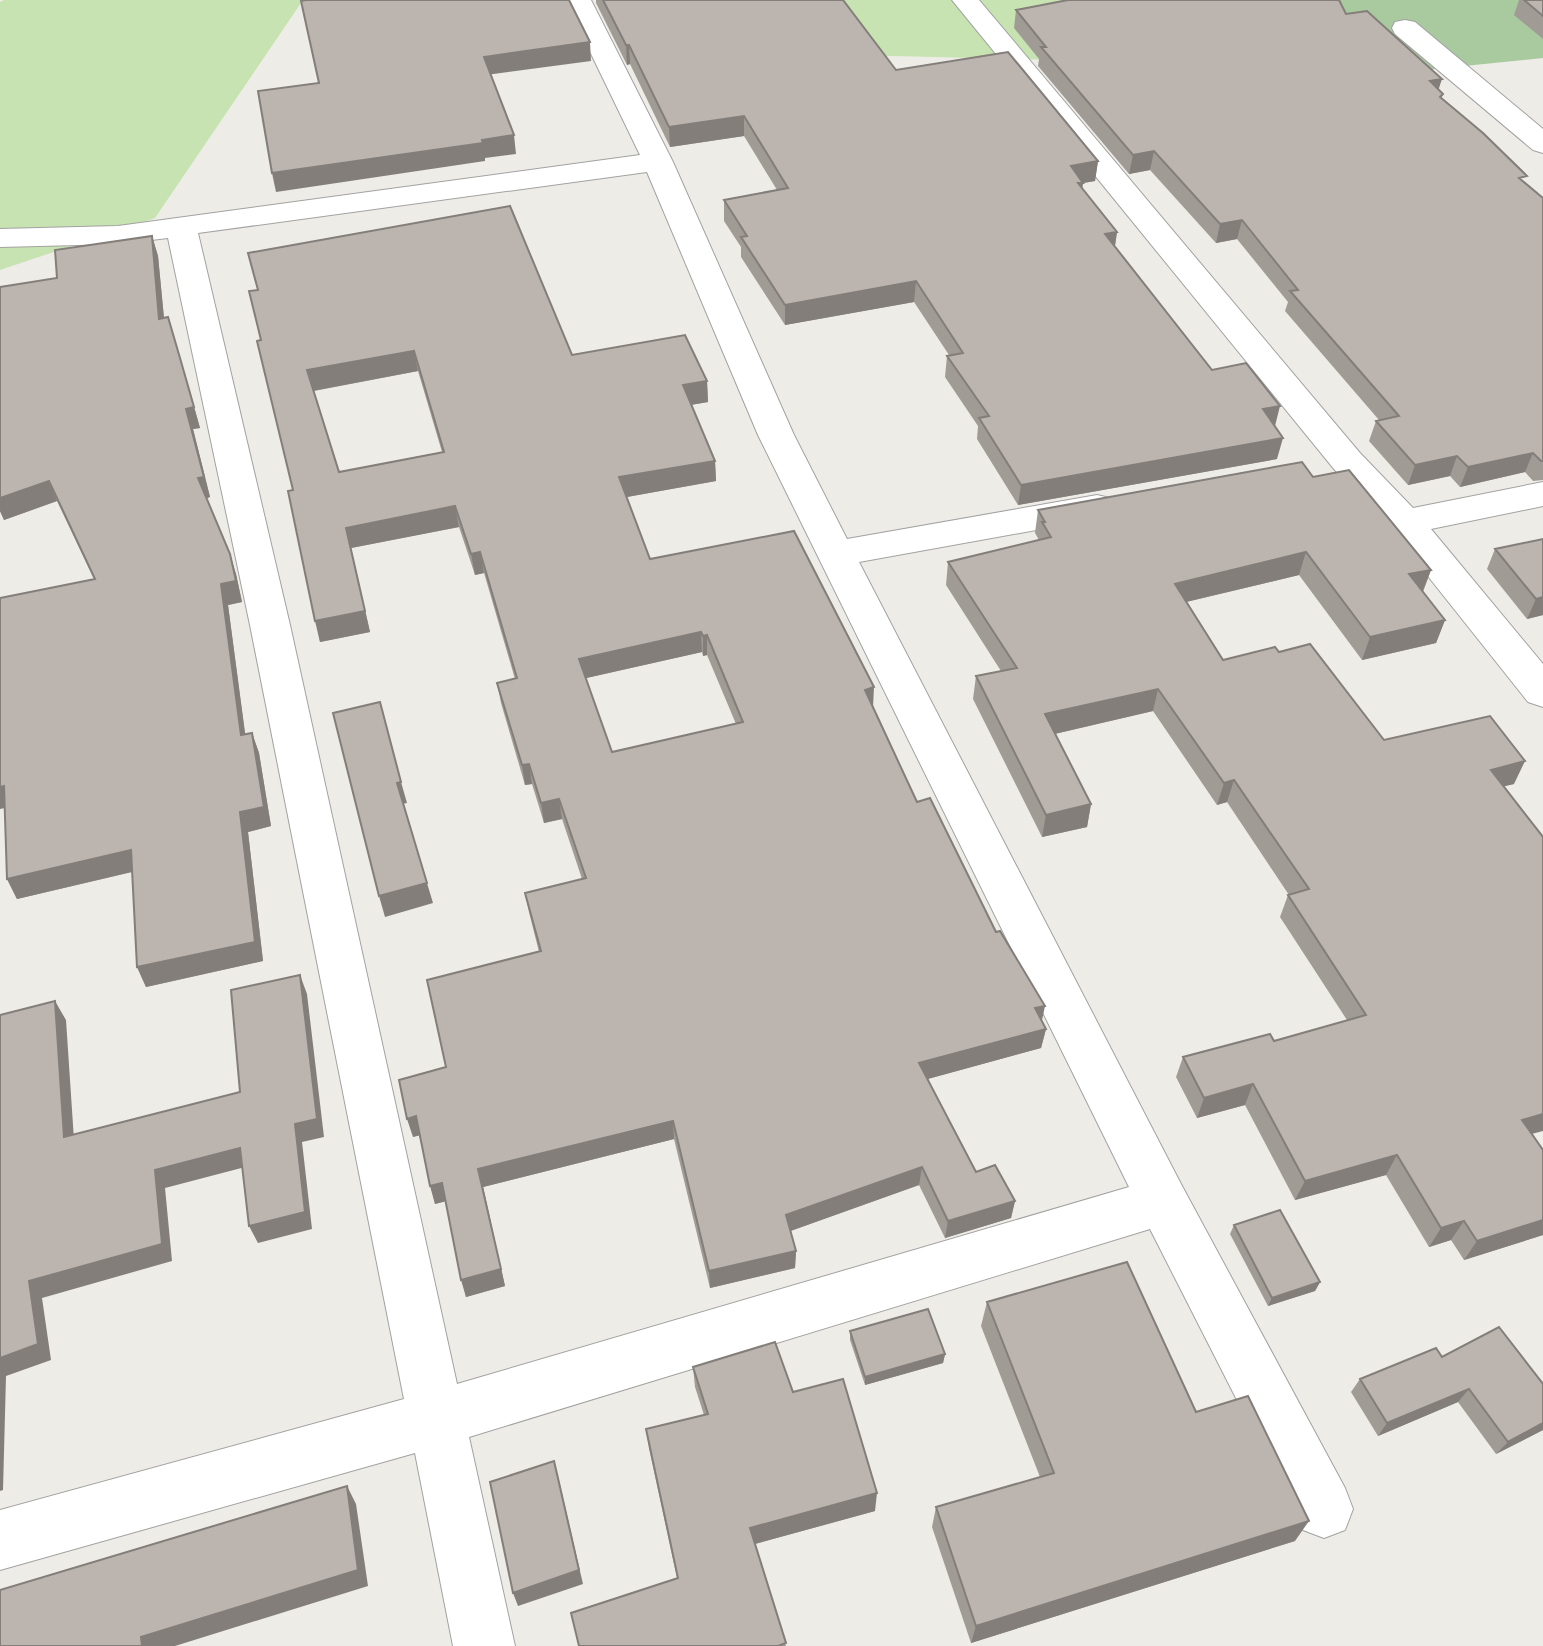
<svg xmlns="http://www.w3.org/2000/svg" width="1543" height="1646" viewBox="0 0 1543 1646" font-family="'Golos Text',sans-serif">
	<rect width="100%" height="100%" fill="#eeece6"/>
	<!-- grass -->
	<path fill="#c7e3b1" d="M4 0H303L155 218 0 270V2Z
		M674 0H1166L1064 60 892 56 728 61Z"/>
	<!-- forest -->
	<path fill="#a9c99f" d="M1168 0H1543V58L1326 80Z"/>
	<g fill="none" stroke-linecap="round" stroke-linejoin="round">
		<defs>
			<path id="street" d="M565 0H591L673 162 794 435 847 539 1097 495 1110 498 1116 507 1110 516 1097 519 859 562 1181 1184 1345 1488 1353 1509 1345 1530 1324 1538 1303 1530 1150 1229 469 1437 515 1646H453L415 1453 0 1570V1510L404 1399 250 625 168 238 118 244 0 247V229L118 226 640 155ZM647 172 758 435 1129 1187 457 1384 290 625 198 233Z
				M952 0H979L1360 453 1413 508 1543 482V506L1431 529 1543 664V707L1528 702 1392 531 1334 469Z
				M1405 20 1415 22 1543 129V153L1533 150 1395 34 1392 28 1395 22Z"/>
		</defs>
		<!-- street casing -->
		<use href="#street" stroke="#a2a2a2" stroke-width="2"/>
		<!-- street -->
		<use href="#street" fill="#fff" fill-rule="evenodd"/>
	</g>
	<!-- wall -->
	<path fill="#a19b96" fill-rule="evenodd" d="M596 0H843L896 70 1098 161 1095 181 1083 183 1082 188 1117 232 1115 246 1212 370 1275 426 1277 459 1018 505 977 439 978 426 945 377 947 356 949 355 914 302 785 325 741 257V247L724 221V200L777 190 744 136 670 147 630 64 627 65 596 3Z
		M1519 0H1543V39L1514 15Z
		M1016 10 1346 14 1439 90 1443 94 1441 99 1524 182 1543 198V480L1533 481 1525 472 1460 487 1450 476 1408 485 1369 441 1376 421 1379 420 1285 311 1288 302 1237 239 1216 243 1150 170 1129 174 1038 66 1039 59 1014 28Z
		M152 236 158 256 164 318 186 378 200 428 193 429 210 497 206 498 236 574 242 602 228 605 245 734 252 733 259 753 271 826 248 832 263 961 146 987 137 967 132 872 17 899 7 879 94 579 57 501 4 520 0 511V287L57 278Z
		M261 340 572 355 707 381 708 402 691 405 715 461 716 481 627 497 650 559 873 707 917 802 1042 1021 1046 1029 1041 1048 927 1079 976 1172 1015 1201 1011 1218 945 1238 919 1185 790 1231 796 1251 795 1268 710 1288 674 1139 483 1187 505 1286 466 1297 445 1201 435 1204 419 1135 413 1137 446 1067 539 952 529 912 525 893 582 879 562 819 544 823 532 784 525 785 501 703 497 683 515 679 484 573 475 575 459 527 351 548 370 632 320 642 293 490ZM418 371 442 452 339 472 314 391ZM702 652 703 656 707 655 736 724 612 752 586 678Z
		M1313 477 1431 570 1423 592 1445 620 1436 643 1362 660 1299 575 1186 602 1223 660 1279 652 1384 740 1514 784 1504 786 1532 1134 1543 1150V1235L1464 1260 1451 1240 1429 1247 1386 1175 1295 1200 1245 1105 1197 1118 1176 1077 1183 1057 1274 1041 1347 1020 1280 917 1288 895H1289L1227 802 1217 805 1153 711 1055 734 1091 804 1087 827 1042 837 973 699 976 676 1001 671 946 585 948 562 1039 540 1035 533 1038 510Z
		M1543 539V615L1527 619 1487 569 1495 549Z
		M1234 1225 1320 1282 1315 1291 1268 1306 1230 1234Z
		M987 1302 1196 1412 1295 1541 971 1643 932 1527 936 1507 1040 1477 981 1326Z
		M850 1331 945 1354 943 1363 865 1385 850 1340Z
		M1442 1357 1543 1384V1430L1496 1454 1458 1402 1378 1436 1351 1392 1360 1379Z
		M693 1367 793 1392 875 1511 755 1544 786 1646H579L677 1578 649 1448 646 1429 704 1415 695 1387Z"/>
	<!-- shaded-wall -->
	<path fill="#837e7a" d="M590 42 591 61 486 75 484 57Z
		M626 45H629L630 64 627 65Z
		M1442 79 1436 97 1430 81Z
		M744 116V136L670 147 669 127Z
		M514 135 516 154 485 158V161L276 192 272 173Z
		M1154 151 1150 170 1129 174 1133 155Z
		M1098 161 1095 181 1083 183 1080 203 1071 166Z
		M1242 220 1237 239 1216 243 1220 224Z
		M1117 232 1114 252 1105 234Z
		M152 236 158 256 166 339 159 319Z
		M916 281 914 302 785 325V305Z
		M414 351 418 371 312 391 307 370Z
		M186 378 200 428 193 429 210 497 205 499 198 478 186 409Z
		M707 381 708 402 684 406 683 385Z
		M1280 406 1275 426 1263 409Z
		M1283 438 1277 459 1018 505 1021 485Z
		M1533 453 1525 472 1460 487 1468 467Z
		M1457 456 1450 476 1408 485 1415 465Z
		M715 461 716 481 621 498 619 477Z
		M49 481 57 501 4 520 0 511V498Z
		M455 506 459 527 351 548 370 632 320 642 315 621 346 528Z
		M480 552 484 573 475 575 471 554Z
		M1306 552 1299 575 1169 606 1175 584Z
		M230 554 236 574 242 602 228 605 248 755 241 735 221 584Z
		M1431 570 1422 593 1409 574Z
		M1543 597V615L1527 619 1536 599Z
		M1445 620 1436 643 1362 660 1370 637Z
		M701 632 702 652 582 679 579 659Z
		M707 635V655L703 656V636Z
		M874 687 873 708 865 690Z
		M1158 689 1153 711 1041 737 1045 714Z
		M252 733 259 753 271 826 248 832 263 961 146 987 137 967 240 812Z
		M1525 761 1514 784 1480 792 1491 770Z
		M529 764 532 784 525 785 522 765Z
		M1234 780 1227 802 1217 805 1224 783Z
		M401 782 407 803 402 804 397 783Z
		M4 786 14 806 0 809V787Z
		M559 799 562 819 544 823 541 803Z
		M1091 804 1087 827 1042 837 1046 815Z
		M131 850 140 870 17 899 7 879Z
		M427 883 433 903 385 917 379 896Z
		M300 975 307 994 324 1137 302 1142 312 1229 258 1243 249 1226 295 1124Z
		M55 1001 66 1020 75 1155 64 1137Z
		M1045 1006 1041 1025 1035 1008Z
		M1046 1029 1041 1048 917 1082 919 1063Z
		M1253 1084 1245 1105 1197 1118 1204 1098Z
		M1543 1114V1131L1509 1140 1522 1120Z
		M416 1116 421 1135 413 1137 407 1119Z
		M673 1121 674 1139 483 1187 505 1286 466 1297 461 1280 478 1169Z
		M240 1148 249 1166 165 1188 172 1261 42 1298 51 1360 6 1376 3 1490 0 1491V1358L29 1281 155 1170Z
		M1397 1155 1386 1175 1295 1200 1305 1181Z
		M922 1167 919 1185 785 1233 786 1215Z
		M442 1183 447 1201 435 1204 430 1186Z
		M1015 1201 1011 1218 945 1238 948 1221Z
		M1543 1220V1235L1464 1260 1477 1241Z
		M1464 1221 1451 1240 1429 1247 1441 1228Z
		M796 1251 795 1268 710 1288 709 1271Z
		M1320 1282 1315 1291 1268 1306 1272 1298Z
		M945 1354 943 1363 865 1385V1377Z
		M1469 1389 1458 1402 1378 1436 1387 1423Z
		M1543 1423V1430L1496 1454 1508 1442Z
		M558 1476 583 1584 518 1606 513 1593Z
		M347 1486 356 1504 368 1586 175 1646H142L141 1637Z
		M877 1493 875 1511 751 1545 750 1528Z
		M1309 1521 1295 1541 971 1643 976 1626Z"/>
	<!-- building -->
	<path fill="#bbb4af" stroke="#837e7a" stroke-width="2" fill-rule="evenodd" d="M306 0H569L590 42 484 57 514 135 482 140 483 143 272 173 258 91 319 83 301 1Z
		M603 0H843L896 70 1008 52 1098 161 1071 166 1083 183H1078L1117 232 1105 234 1212 370 1246 363 1280 406 1263 409 1283 438 1021 485 979 418 989 416 947 356 963 353 916 281 785 305 741 237 747 236 724 200 788 188 744 116 669 127 629 45H626Z
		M1068 0H1339L1346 14 1367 11 1442 79 1430 81 1443 94 1440 97 1483 133 1527 176 1519 178 1543 198V461H1541L1533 453 1468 467 1457 456 1415 465 1376 421 1399 416 1290 291 1298 290 1242 220 1220 224 1154 151 1133 155 1041 47H1046L1016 10Z
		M1524 0H1543V16Z
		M510 206 572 355 685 335 707 381 683 385 715 461 619 477 650 559 794 531 874 687 865 690 917 802 930 798 996 932 1000 931 1045 1006 1035 1008 1046 1029 919 1063 976 1172 995 1165 1015 1201 948 1221 922 1167 786 1215 796 1251 709 1271 673 1121 478 1169 501 1269 461 1280 442 1183 430 1186 416 1116 407 1119 399 1080 446 1067 427 980 541 951 525 893 586 878 559 799 541 803 529 764 522 765 497 683 517 678 480 552 471 554 455 506 346 528 365 611 315 621 288 491 293 490 257 341 261 340 249 291 258 290 248 253ZM414 351 444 452 339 472 307 370ZM701 632 703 636 707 635 743 722 612 752 579 659Z
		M152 236 159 319 168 317 180 358 194 407 186 409 204 477 198 478 230 554 236 581 221 584 241 735 252 733 264 807 240 812 255 942 137 967 131 850 7 879 4 786 0 787V598L95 579 49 481 0 498V287L57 278 55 250Z
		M1302 462 1313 477 1349 470 1431 570 1409 574 1445 620 1370 637 1306 552 1175 584 1223 660 1275 647 1279 652 1310 644 1384 740 1490 716 1525 761 1491 770 1543 837V1114L1522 1120 1543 1150V1220L1477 1241 1464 1221 1441 1228 1397 1155 1305 1181 1253 1084 1204 1098 1183 1057 1270 1034 1274 1041 1366 1015 1288 895 1309 889 1234 780 1224 783 1158 689 1045 714 1091 804 1046 815 976 676 1017 668 948 562 1051 537 1042 522H1045L1038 510Z
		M1543 539V597L1536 599 1495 549Z
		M380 702 401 782 397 783 427 883 379 896 333 713Z
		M300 975 317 1119 295 1124 305 1212 249 1226 240 1148 155 1170 162 1244 29 1281 38 1344 0 1358V1015L55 1001 64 1137 240 1092 231 990Z
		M1280 1210 1320 1282 1272 1298 1234 1225Z
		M1127 1262 1196 1412 1248 1396 1309 1521 976 1626 936 1507 1054 1473 987 1302Z
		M928 1309 945 1354 865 1377 850 1331Z
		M1499 1327 1543 1384V1423L1508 1442 1469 1389 1387 1423 1360 1379 1436 1348 1442 1357Z
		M775 1342 793 1392 843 1379 877 1493 750 1528 786 1643 778 1646H579L571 1613 678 1578 646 1429 708 1414 693 1367Z
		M554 1461 579 1570 513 1593 490 1482Z
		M347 1486 358 1570 141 1637 142 1646H0V1590Z"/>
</svg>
